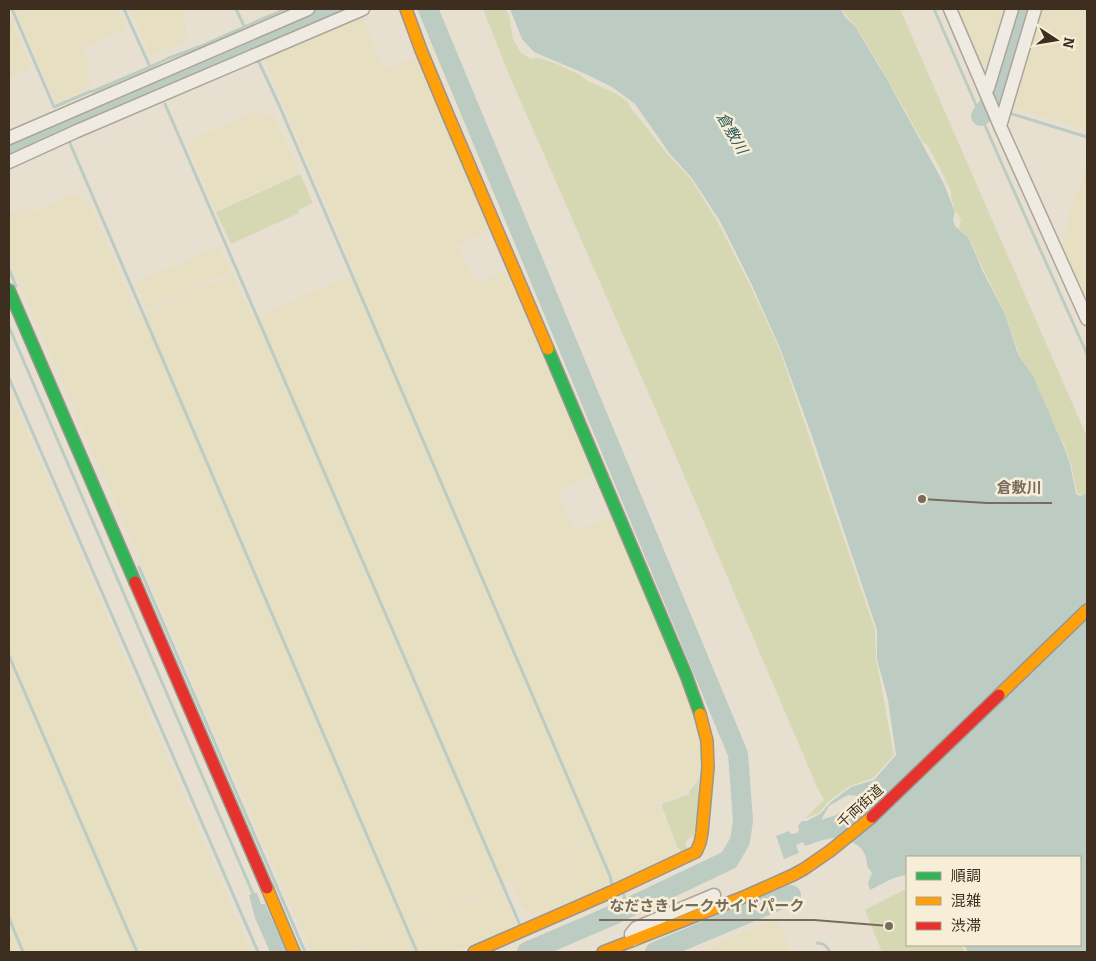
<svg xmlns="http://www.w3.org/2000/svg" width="1096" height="961" viewBox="0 0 1096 961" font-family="Bitter,'Noto Sans JP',serif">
	<rect width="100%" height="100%" fill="#e7e0d1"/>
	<!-- farmland -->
	<path fill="#e6dfc2" d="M15 9H118L127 29 83 48 91 65 88 71 89 79 92 86 60 102 56 101 53 98Z
		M130 9H184L187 36 184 41 151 55Z
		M957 9H1008L989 65H981Z
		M1043 9H1087V133L1084 132V129L1012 107Z
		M9 13 23 46 31 68 9 78Z
		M362 17 384 69 418 56 487 223V232L458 246 476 283 506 270 593 475 557 491 572 526 575 531 613 515 691 702 703 763 692 784 684 793 659 802 599 828 600 835 560 852 579 894 578 897 539 916 525 909 521 905 510 881 351 952H311L9 260V214L26 207 29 213 71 195H79L84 198 91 206 138 316 233 274 253 319 355 273 264 59 267 56Z
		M259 109 263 114 274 115 299 172 215 211 188 145 190 141 195 138Z
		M1087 163V305L1064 255 1062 244 1067 222Z
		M218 246 220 247 231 272 148 309 146 308 135 283Z
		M9 388 251 952H9Z
		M659 804 679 855 583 899 562 853 602 835 601 828Z
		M501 887 517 925 454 952H354Z
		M773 920 779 923 792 952H698Z"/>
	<!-- green -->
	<path fill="#d6d7b3" d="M483 9H506L509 15 513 39 521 53 531 59 539 58 557 64 580 75 587 81 615 93 627 101 631 108 668 155 691 179 717 221 749 283 779 348 875 630 876 658 894 755 873 778 850 786 829 801 819 813 804 819 824 800 818 789 662 424 507 70Z
		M842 9H900L1087 437V492C1084 495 1081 495 1077 493L1071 464 1065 447 1047 409 1033 376 1019 354 1005 313 983 269 969 237 959 229 961 219 955 211 951 197V191L947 183 945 178 928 146 922 141C902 104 882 69 860 33 855 24 847 18 842 9Z
		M300 174 313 203 298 210 299 213 231 244 216 212Z
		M699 775 697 832 685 842 687 849 682 853 677 846 662 807V804L689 794V791L697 782Z
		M904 890 907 891V945H962L965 952H882L865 910Z"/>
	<!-- water -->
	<path fill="#bcccc2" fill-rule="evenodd" d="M510 9H841L845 17 855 26 888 81 944 184 955 212 953 219 955 226 968 237 976 255 982 270 1005 314 1018 354 1033 376 1064 447 1070 464 1076 494 1080 496 1087 493V952H968L964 945H1080V857H907V875C894 876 882 884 870 890L868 883 872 873 867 866C868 848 852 839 836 838 828 837 814 843 805 846L803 842 796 845 799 853 784 859 776 836 789 831 791 834 797 833 799 830 798 826 802 821H807L820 814 831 802 851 787 874 780 896 755 888 700 877 659V630L813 439 780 348 751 283 720 221 692 178 670 154 635 104 612 87 588 75 534 52 522 39ZM848 795 859 796 858 800 836 815 821 820 829 806Z
		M257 893 261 904H265L287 952H270L255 918 249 895Z"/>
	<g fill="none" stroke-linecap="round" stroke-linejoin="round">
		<!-- stream -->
		<path stroke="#bcccc2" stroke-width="3" d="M12 9 54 107 89 92 94 91 150 67
			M124 9 150 67 169 58 199 47 285 9
			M236 9 244 26
			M934 9 1005 171 1087 354
			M251 53 253 44
			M256 60 259 62 279 105 610 876 612 885
			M158 85 159 89
			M165 104 520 925
			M1009 113 1087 137
			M69 141 417 952
			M9 269 16 286
			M9 327 254 896
			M9 378 258 952
			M139 567 305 952
			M9 656 137 952
			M624 895 625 909
			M9 918 23 952
			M528 942 532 950
			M817 943C824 943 827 946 830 952"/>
		<!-- river -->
		<path stroke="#bcccc2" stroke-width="20" d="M428 9 738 754 743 821 740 841 729 860 613 915 527 952
			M981 116 993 99 1021 9
			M9 149 333 9
			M655 952 791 895"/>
		<defs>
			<path id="street" d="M950 9 1000 126 1087 319
				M985 90 988 88 1012 9
				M1000 126 1035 9
				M9 138 308 9
				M9 162 77 131 363 9
				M633 940 631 934 636 928 714 895"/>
			<path id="fast" d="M9 290 135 582
				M548 349 686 675 700 714"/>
			<path id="slow" d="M406 9 421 50 448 115 548 349
				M999 695 1087 610
				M267 888 294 952
				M474 952 611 892 696 852 700 843 702 833 708 767 707 741 700 714
				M603 952 746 896 793 875 804 869 830 851 872 817"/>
			<path id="jam" d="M135 582 267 888
				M872 817 999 695"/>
		</defs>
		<!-- street casing -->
		<use href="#street" stroke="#ada599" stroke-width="15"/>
		<!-- fast casing -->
		<use href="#fast" stroke="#9c958a" stroke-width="14"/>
		<!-- slow casing -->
		<use href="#slow" stroke="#9c958a" stroke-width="14"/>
		<!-- jam casing -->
		<use href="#jam" stroke="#9c958a" stroke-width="14"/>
		<!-- street -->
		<use href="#street" stroke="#efebe3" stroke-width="12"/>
		<!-- fast -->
		<use href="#fast" stroke="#30b455" stroke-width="11"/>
		<!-- slow -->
		<use href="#slow" stroke="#ff9f0a" stroke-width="11"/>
		<!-- jam -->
		<use href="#jam" stroke="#e5322d" stroke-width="11"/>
	</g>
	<g text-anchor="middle" stroke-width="5" stroke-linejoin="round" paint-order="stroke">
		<!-- street labels -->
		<g font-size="14" fill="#3d2e20" stroke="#f7eed8">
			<text transform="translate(860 806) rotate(-42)" y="5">千両街道</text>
		</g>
		<!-- water labels -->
		<g font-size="15" font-style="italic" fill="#2f5d5a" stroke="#f7eed8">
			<text transform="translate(732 133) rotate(60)" y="5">倉敷川</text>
		</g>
	</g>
	<!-- callouts -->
	<path fill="none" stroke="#786c5e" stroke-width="2" d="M922 499L987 503H1052M889 926L814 920H599"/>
	<g fill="#786c5e" stroke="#f7eed8" stroke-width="2">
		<circle cx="922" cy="499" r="5"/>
		<circle cx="889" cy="926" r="5"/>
	</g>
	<g font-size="15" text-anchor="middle" font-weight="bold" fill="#786c5e" stroke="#f7eed8" stroke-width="5" stroke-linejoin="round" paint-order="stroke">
		<text x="1019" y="493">倉敷川</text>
		<text x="707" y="911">なださきレークサイドパーク</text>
	</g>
	<!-- border -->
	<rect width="1096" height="961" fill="none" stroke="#3d2e20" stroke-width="20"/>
	<!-- legend -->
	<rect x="906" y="856" width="175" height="90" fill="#f7eed8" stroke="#ada18e"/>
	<rect x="916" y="872" width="25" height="8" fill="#30b455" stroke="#ada18e"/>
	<text x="951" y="881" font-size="15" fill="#3d2e20">順調</text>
	<rect x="916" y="897" width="25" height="8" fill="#ff9f0a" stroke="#ada18e"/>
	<text x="951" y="906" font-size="15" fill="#3d2e20">混雑</text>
	<rect x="916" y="922" width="25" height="8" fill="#e5322d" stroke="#ada18e"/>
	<text x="951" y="931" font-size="15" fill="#3d2e20">渋滞</text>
	<!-- north arrow -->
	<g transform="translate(1056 40) rotate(102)" stroke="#f7eed8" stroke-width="4" paint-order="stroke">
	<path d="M0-4L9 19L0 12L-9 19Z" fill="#3d2e20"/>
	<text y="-8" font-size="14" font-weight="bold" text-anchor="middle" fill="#3d2e20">N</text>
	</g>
</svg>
